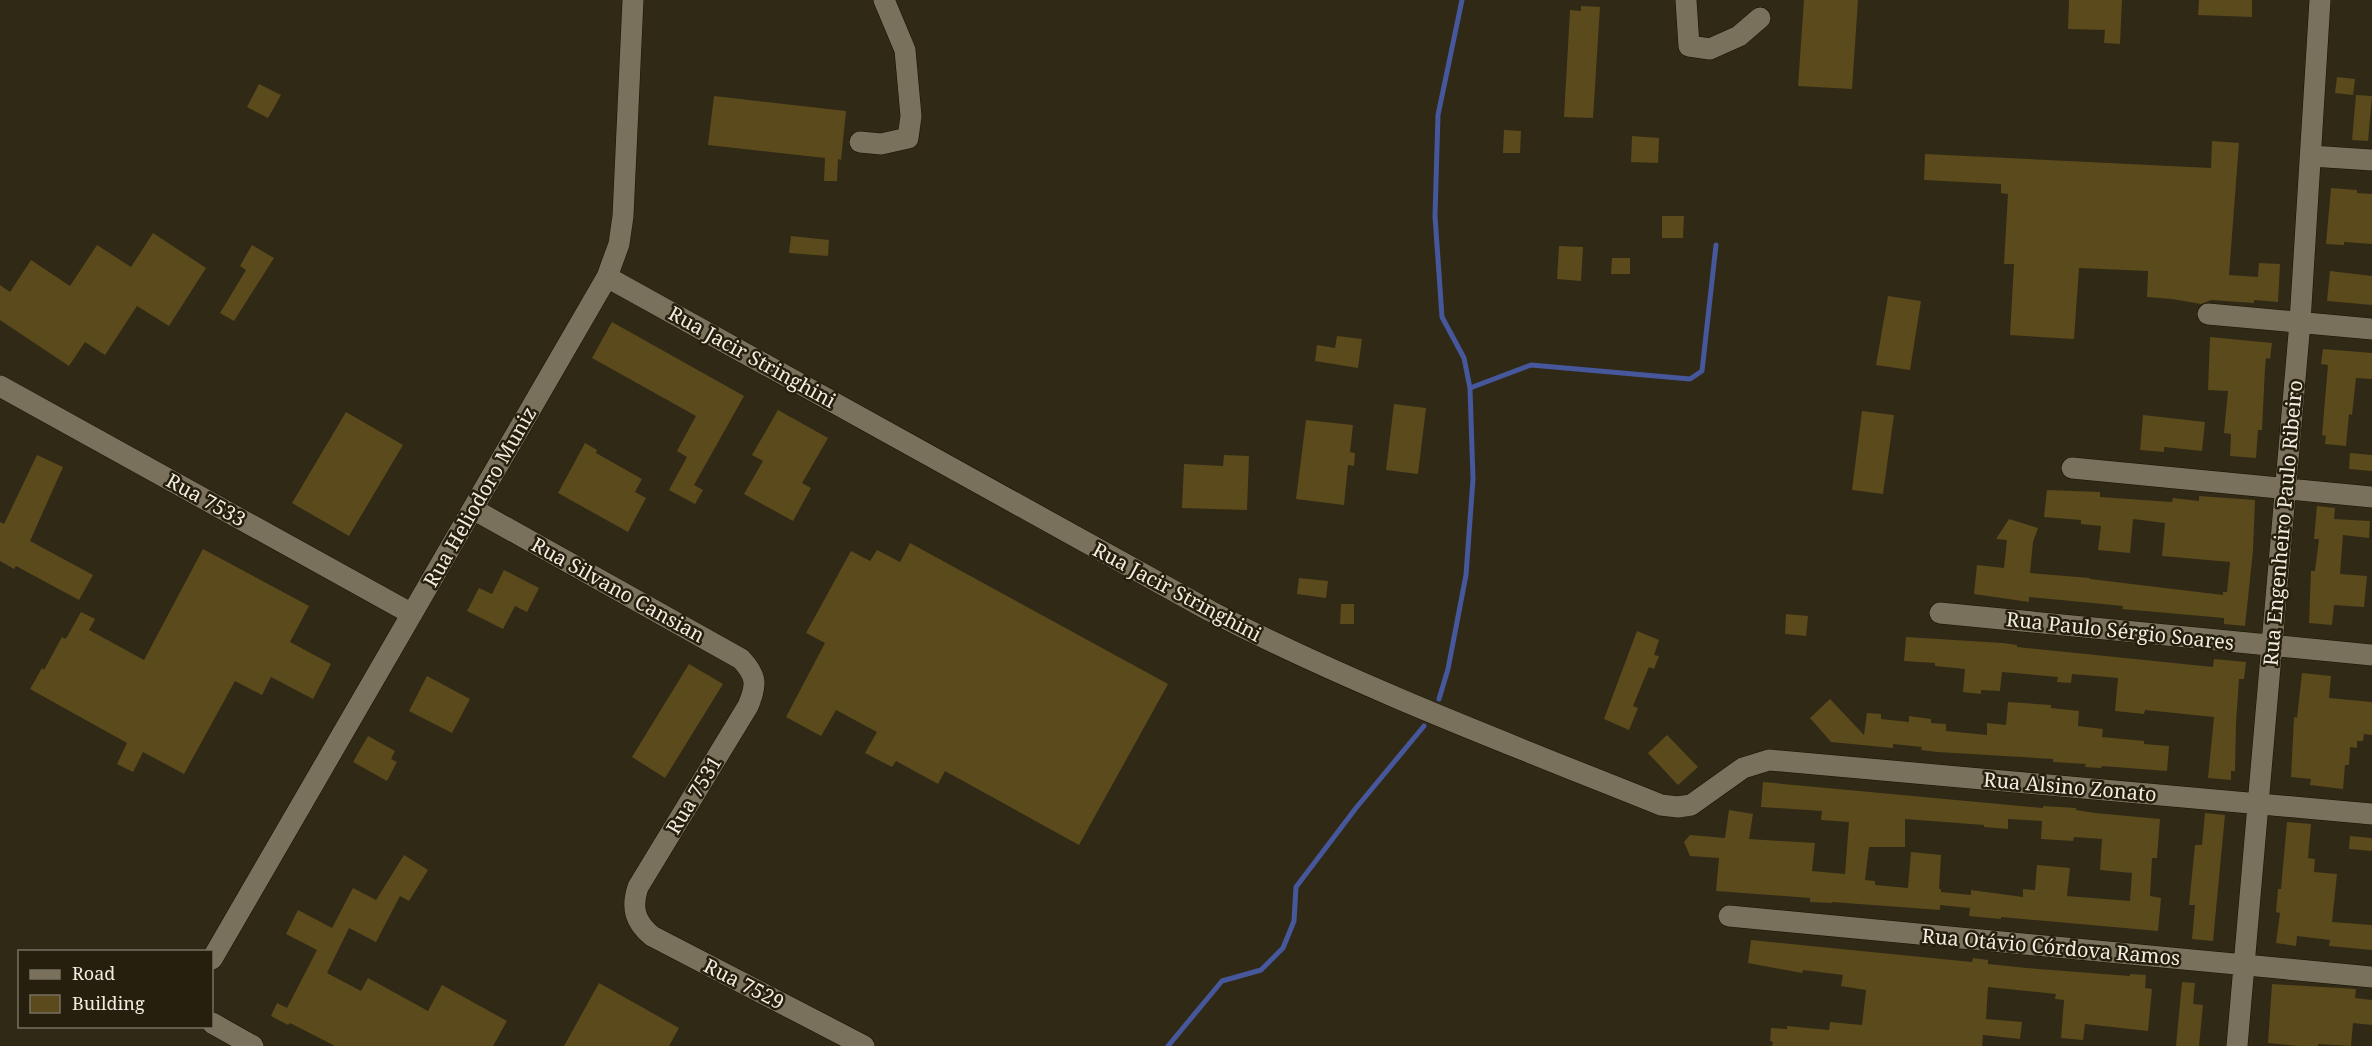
<svg xmlns="http://www.w3.org/2000/svg" width="2372" height="1046" viewBox="0 0 2372 1046" font-family="'Noto Serif',serif">
	<rect width="100%" height="100%" fill="#302916"/>
	<g fill="none" stroke-linecap="round" stroke-linejoin="round">
		<!-- stream -->
		<path stroke="#46579b" stroke-width="5" d="M1470 388 1531 365 1690 379 1702 371 1716 245
			M1439 699 1448 669 1466 575 1473 479 1470 388 1464 358 1442 317 1435 216 1438 115 1462 0
			M1168 1046 1222 981 1261 970 1283 948 1294 921 1296 887 1356 808 1424 726"/>
	</g>
	<!-- building -->
	<path fill="#5a4a1c" fill-rule="evenodd" d="M1804 0H1858L1852 89 1798 86Z
		M2069 0H2122L2120 44 2104 43 2105 30 2068 29Z
		M2199 0H2252V17L2198 15Z
		M1581 6 1600 7 1593 118 1564 117 1570 10 1581 11Z
		M2337 77 2355 79 2353 95 2335 93Z
		M259 84 281 95 268 118 247 107Z
		M2356 95 2372 96 2368 141 2352 140Z
		M714 96 846 111 841 160 838 159 837 181H824L825 158 708 145Z
		M1504 130 1521 131 1520 153H1503Z
		M1632 136 1659 138 1658 163 1631 162Z
		M2212 141 2239 143 2229 275 2258 277 2259 263 2280 264 2278 302 2254 300V303L2211 300 2201 304 2172 299 2147 297 2148 271 2079 268 2074 339 2010 335 2014 264H2004L2008 194 2001 193V184L1924 180 1925 154 2211 168Z
		M2331 188 2357 190V193L2372 194V244L2344 242V245L2326 244Z
		M1662 216H1684L1683 238H1662Z
		M153 233 206 268 169 326 137 306 105 355 85 342 69 366 0 320V285L10 292 31 260 70 286 97 245 131 267Z
		M791 236 829 240 828 256 789 253Z
		M252 245 274 258 234 321 220 313 246 270 240 266Z
		M1559 246 1583 247 1581 281 1557 279Z
		M1612 258H1630V274H1611Z
		M2330 271 2372 276V305L2327 301Z
		M1888 296 1921 301 1910 370 1876 365Z
		M612 322 744 396 694 485 703 490 695 504 669 490 687 457 677 451 696 416 592 358Z
		M1337 336 1362 339 1358 368 1315 361 1317 345 1335 348Z
		M2210 337 2272 343 2270 359 2266 358 2265 368 2262 430H2258L2256 458 2230 456 2231 434 2224 433 2228 391 2208 390Z
		M2323 349 2372 353V379L2356 378 2352 415 2349 414 2346 446 2325 444 2326 436 2322 435 2328 365 2321 364Z
		M1394 404 1426 408 1418 474 1386 470Z
		M778 410 828 438 802 483 811 488 793 521 744 494 763 461 752 455Z
		M1862 411 1894 415 1883 494 1852 490Z
		M346 412 403 445 349 536 292 503Z
		M2143 415 2205 422 2202 451 2164 447V452L2140 450Z
		M1306 420 1353 425 1350 452 1355 453 1354 466 1348 465 1344 505 1296 499Z
		M585 443 597 450 596 453 642 479 635 492 646 498 628 532 558 493Z
		M2350 453 2372 455V471L2349 469Z
		M37 455 63 467 30 541 93 575 79 600 16 566 14 569 0 561V522L4 524Z
		M1224 455 1249 456 1247 510 1182 508 1184 464 1223 466Z
		M2047 490 2100 492V497L2143 500 2172 502 2173 498 2199 501V496L2255 500 2253 551 2245 626 2224 624V618L2122 609 2123 606 2029 597V602L1974 594 1977 565 2004 568 2007 540 1996 539 2009 519 2038 528 2033 542 2030 573 2090 578V579L2223 595V592H2227L2230 562 2162 556 2165 523 2133 519 2130 553 2098 550 2101 526 2081 524V520L2044 517Z
		M2317 506 2335 508 2334 519 2370 521 2369 538 2343 535 2340 574 2367 576 2364 607 2334 605 2332 625 2309 623 2311 571H2315L2319 539H2314Z
		M910 543 1168 684 1079 845 945 771 938 784 896 761 892 767 865 753 877 732 836 710 821 736 786 717 825 643 806 633 851 551 870 561 877 550 900 562Z
		M203 549 309 606 290 642 331 664 313 699 271 677 262 695 235 681 184 774 143 752 133 772 117 764 127 743 30 689 42 668 44 670 62 637 65 639 67 637 81 612 95 619 89 630 144 660Z
		M504 570 539 588 527 612 515 606 503 629 467 611 479 588 492 594Z
		M1299 578 1328 581 1326 598 1297 594Z
		M1341 604H1354V624H1340Z
		M1786 614 1808 616 1806 636 1785 634Z
		M1637 631 1659 640 1654 655 1659 656 1654 669 1649 667 1633 706 1638 708 1629 730 1604 719Z
		M1906 637 2003 643 2017 645V647L2213 667 2214 659 2246 662 2244 679H2239L2236 723 2235 771H2231V780L2208 778 2214 717 2145 710 2144 714 2115 711 2118 678 2072 674 2071 683 2057 682 2058 677 2002 672 2000 691 1981 690V694L1963 692 1965 669 1935 666V663L1904 661Z
		M689 664 723 684 665 778 632 757Z
		M2302 673 2331 676 2329 698 2372 702V735L2364 734 2363 741H2357V748L2350 747 2349 765H2345L2343 789 2310 785 2311 779 2291 777 2294 717 2297 718Z
		M427 676 470 699 452 733 409 711Z
		M1830 699 1864 735 1867 713 1881 714V719L1909 722V716L1931 719V723L1946 724V731L1987 735V723L2006 725 2008 702 2051 705V708L2079 711 2078 726 2103 729 2102 737 2144 741V744L2169 746 2167 771 2102 766 2101 768 2085 767 2086 764 2053 762V759L1937 752 1921 750 1922 747 1893 744V748L1831 742 1810 718Z
		M1667 735 1698 767 1678 785 1648 753Z
		M368 736 395 751 391 759 397 762 387 781 353 762Z
		M1763 782 2043 808V806L2076 808V810L2095 813 2160 819 2157 858H2152L2150 896 2161 898 2158 931 2001 917V919L1969 916 1970 908 1940 905V910L1832 902V903L1810 902V898L1716 891 1719 858 1690 856 1684 842 1690 835 1725 838 1729 810 1753 814 1749 839 1815 843 1812 871 1845 874 1849 822 1821 820 1822 811 1761 807ZM1905 819 1984 825V827L2008 829V819L2042 821 2041 839 2073 841 2074 837 2102 839 2100 870 2132 873 2130 901 2067 896 2070 868 2037 865 2035 890 2023 889V897L1971 890V895L1941 892V889H1939L1941 855 1911 852 1908 888 1875 885V881L1865 880 1869 847H1905Z
		M2205 813 2225 815 2213 941 2192 939 2195 905H2189L2195 845H2202Z
		M2287 822 2311 824 2308 858 2315 859 2314 872 2337 874 2332 922 2372 925V950L2329 946 2330 940 2297 936 2296 946 2276 943 2280 913 2276 912 2278 889H2281Z
		M2350 836 2372 838V851L2349 849Z
		M404 855 428 870 409 901 400 896 376 942 349 928 327 973 361 991 368 978 428 1011 442 985 507 1021 493 1046H335L290 1023 288 1025 271 1016 277 1003 287 1008 317 950 286 934 298 910 332 928 353 888 376 900Z
		M1751 940 1972 962 1973 958 1988 960V964L2027 968 2130 976V974L2146 975 2145 988 2152 989 2148 1031 2085 1024 2083 1040 2061 1038 2064 1000 2055 999 2056 994 1988 987 1986 1019 2022 1022 2020 1039 1983 1035 1982 1046H1772L1773 1042 1770 1041 1771 1028 1787 1029V1026L1829 1030 1830 1022 1862 1025 1866 990 1841 986 1843 975 1803 970 1802 973 1748 963Z
		M2182 982 2195 983 2193 1004 2203 1005 2199 1046H2176Z
		M599 983 679 1028 669 1046H564Z
		M2272 984 2356 989 2355 998 2372 1000V1025L2353 1023 2351 1046 2318 1044V1046H2298L2268 1043Z"/>
	<g fill="none" stroke-linecap="round" stroke-linejoin="round">
		<defs>
			<path id="minor" d="M1686 0 1689 46 1710 49 1739 36 1760 18
				M860 142 881 144 908 138 911 116 905 50 884 0
				M2311 156 2372 160
				M607 277 1210 611C1356 686 1509 744 1661 805L1678 807 1691 805 1743 768 1769 760 2372 814
				M2208 314 2372 329
				M0 386 412 614
				M2072 468 2372 497
				M473 509 741 659C757 676 757 685 748 706L638 887C631 908 635 922 652 936L864 1046
				M1940 613 2372 655
				M1729 916 2372 977
				M212 959 607 277 619 244 623 216 633 0
				M212 1023 253 1046
				M2237 1046 2300 322 2320 0"/>
		</defs>
		<!-- minor casing -->
		<use href="#minor" stroke="#181202" stroke-width="22"/>
		<!-- minor -->
		<use href="#minor" stroke="#79715c" stroke-width="21"/>
	</g>
	<g text-anchor="middle" stroke-width="5" stroke-linejoin="round" paint-order="stroke">
		<!-- street labels -->
		<g font-size="20" fill="#f1ece0" stroke="#261f0d">
			<text transform="translate(752 357) rotate(29)" y="7">Rua Jacir Stringhini</text>
			<text transform="translate(480 497) rotate(-60)" y="7">Rua Heliodoro Muniz</text>
			<text transform="translate(206 500) rotate(29)" y="7">Rua 7533</text>
			<text transform="translate(2283 523) rotate(-85)" y="7">Rua Engenheiro Paulo Ribeiro</text>
			<text transform="translate(618 590) rotate(29)" y="7">Rua Silvano Cansian</text>
			<text transform="translate(1177 592) rotate(28)" y="7">Rua Jacir Stringhini</text>
			<text transform="translate(2120 631) rotate(6)" y="7">Rua Paulo Sérgio Soares</text>
			<text transform="translate(2070 787) rotate(5)" y="7">Rua Alsino Zonato</text>
			<text transform="translate(694 795) rotate(-59)" y="7">Rua 7531</text>
			<text transform="translate(2051 947) rotate(5)" y="7">Rua Otávio Córdova Ramos</text>
			<text transform="translate(744 984) rotate(27)" y="7">Rua 7529</text>
		</g>
	</g>
	<!-- legend -->
	<rect x="18" y="950" width="195" height="78" fill="#261f0d" stroke="#777161" stroke-width="1.5"/>
	<rect x="30" y="970" width="30" height="9" fill="#79715c" stroke="#777161" stroke-width="1.5"/>
	<text x="72" y="980" font-size="18" fill="#f1ece0">Road</text>
	<rect x="30" y="995" width="30" height="18" fill="#5a4a1c" stroke="#777161" stroke-width="1.5"/>
	<text x="72" y="1010" font-size="18" fill="#f1ece0">Building</text>
</svg>
